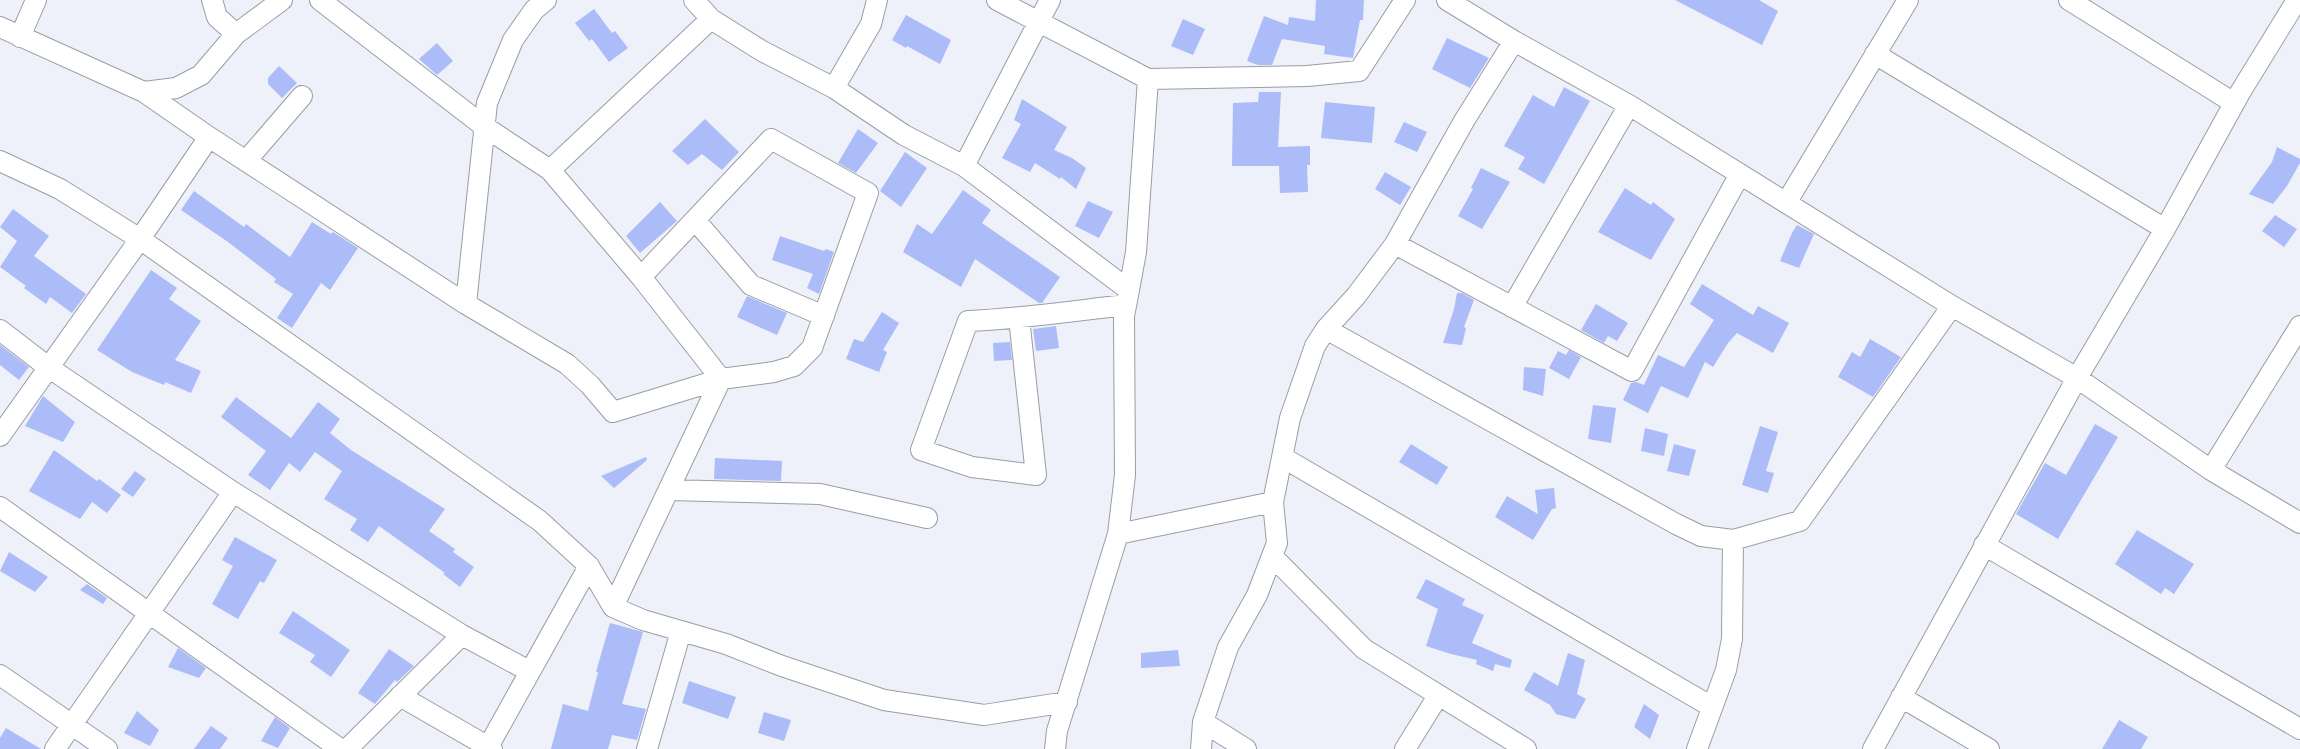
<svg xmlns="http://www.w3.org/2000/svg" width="2300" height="749" viewBox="0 0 2300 749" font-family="Manrope,sans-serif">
	<rect width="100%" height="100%" fill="#eef1f9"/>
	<!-- building -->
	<path fill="#acbcf8" d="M1316 0H1364L1363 20H1360L1353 58 1324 54 1325 46 1282 39 1272 65H1258L1247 61 1264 16 1288 25 1289 17 1315 21Z
		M1675 0H1759L1778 11 1762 45Z
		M594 9 612 33 615 31 628 48 609 62 592 39 589 41 575 23Z
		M906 15 951 40 940 64 907 46 906 48 892 40Z
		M1183 19 1205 29 1193 55 1171 46Z
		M1447 38 1489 58 1470 88 1432 69Z
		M437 43 453 61 437 75 419 59Z
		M279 66 297 83 282 98 268 84V78Z
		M1564 87 1590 101 1544 184 1518 169 1525 157 1504 146 1533 95 1554 107Z
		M1259 92H1281L1278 147 1310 146V165H1307L1308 192 1280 193 1279 166H1232L1233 103 1258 102Z
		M1022 99 1067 127 1054 150 1072 158 1086 168 1076 189 1061 177 1060 179 1035 163 1030 172 1002 158 1021 124 1014 120Z
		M1325 102 1375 107 1372 143 1321 138Z
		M705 119 739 152 722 170 702 154 688 165 672 151Z
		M1404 122 1427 132 1417 152 1394 142Z
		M858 129 878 143 856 173 838 163Z
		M2277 147 2300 159V163L2287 186 2273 204 2249 194 2272 162Z
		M905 152 927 168 901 207 880 191Z
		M1481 168 1510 182 1482 229 1458 216 1473 189 1471 188Z
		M1385 172 1411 187 1400 205 1375 189Z
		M1625 188 1651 205 1653 202 1675 219 1651 260 1598 232Z
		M963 190 991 210 982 223 1060 277 1042 303H1039L975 259 961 287 903 252 917 224 932 234Z
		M194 191 244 227 246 224 290 257 312 222 331 234 333 232 358 248 330 290 321 283 292 328 277 318 293 294 274 282 276 279 228 242 181 210Z
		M1088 201 1113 212 1099 238 1075 226Z
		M660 202 677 221 640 253 626 236Z
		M13 209 49 236 34 256 86 294 72 313 50 297 46 304 24 288 26 286 0 267 17 241 0 227Z
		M2275 215 2297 229 2284 247 2262 231Z
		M1797 225 1814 234 1799 268 1780 261 1792 233Z
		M780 236 824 251 826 249 834 252 819 294 807 288 813 274 772 260Z
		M151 270 177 288 169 299 201 321 175 360 201 371 191 393 165 382 164 385 132 372 97 350Z
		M1702 284 1753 315 1758 306 1789 323 1773 353 1737 333 1728 343 1713 367 1705 362 1688 398 1661 386 1648 413 1623 400 1631 383 1636 382 1644 385 1658 355 1684 367 1714 320 1690 304Z
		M1457 293H1462L1474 300 1464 327 1466 328 1462 345 1443 343 1454 309Z
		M747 296 787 313 777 335 737 317Z
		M1596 304 1628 323 1617 341 1608 336 1604 343 1581 330Z
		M882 312 899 323 883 350 887 352 879 372 846 359 854 339 863 342Z
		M1056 326 1059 348 1036 351 1033 329Z
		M1870 339 1901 357 1873 397 1838 377 1852 352 1860 357Z
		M1010 342 1012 360 994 361 993 343Z
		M0 345 29 367 19 380 0 365Z
		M1569 350 1581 357 1569 379 1549 368 1558 351 1566 355Z
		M1524 367 1546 369 1543 396 1523 390Z
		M43 396 75 422 63 442 25 426Z
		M236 397 291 438 318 402 340 419 330 433 351 450 445 509 429 531 455 549 453 552 474 567 460 587 443 574 445 573 379 526 368 542 350 530 357 519 324 499 342 471 315 452 300 472 289 463 270 490 248 475 266 451 221 417Z
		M1593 405 1616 408 1611 443 1588 439Z
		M2095 424 2118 437 2058 539 2016 514 2045 463 2066 475Z
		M1760 426 1778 432 1766 471 1774 473 1768 493 1742 485Z
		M1645 428 1668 434 1664 456 1641 451Z
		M1411 444 1448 467 1437 485 1399 462Z
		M1674 444 1696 450 1689 476 1667 471Z
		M54 450 97 481 99 479 121 495 107 513 92 502 80 519 29 491Z
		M646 457 647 460 614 488 601 476Z
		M715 458 782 461 781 481 714 479Z
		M135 471 146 479 133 497 121 489Z
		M1554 488 1556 508 1552 509 1533 540 1495 517 1507 496 1538 514 1535 490Z
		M2137 530 2194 564 2174 594 2165 588 2161 594 2115 564Z
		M235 537 277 560 264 583 260 581 238 619 212 604 233 566 222 560Z
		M9 552 48 577 35 592 0 571Z
		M1426 579 1465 599 1462 605 1484 615 1472 643 1512 660 1510 668 1495 664 1493 671 1476 664 1477 660 1451 654 1426 646 1438 609 1416 598Z
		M87 584 107 598 103 604 80 590Z
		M293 611 350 650 331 677 310 662 315 655 279 633Z
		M610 623 643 632 622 704 646 709 637 740 612 735 608 749H551L563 704 588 711 598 672H596Z
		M178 648 206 668 199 678 168 667Z
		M389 649 414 666 397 682 395 680 375 704 358 693Z
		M1178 650 1180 666 1141 668V653Z
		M1568 653 1585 660 1577 694 1586 699 1575 719 1556 714 1550 705 1524 690 1534 672 1558 686Z
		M689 681 736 697 728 719 682 703Z
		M1644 704 1659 715 1650 739 1634 727Z
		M137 711 159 730 150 746 124 733Z
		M764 712 791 720 784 741 758 733Z
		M275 717 290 728 278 748 261 741Z
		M2119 720 2148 737 2141 749H2102Z
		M211 726 228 738 220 749H194Z
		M6 728 41 749H0V738Z"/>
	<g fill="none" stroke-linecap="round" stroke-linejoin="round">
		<defs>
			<path id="street" d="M212 0 217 17 236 34
				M320 0 485 127 550 170 641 277 721 379
				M694 0 711 19 762 51 834 88 904 135 964 166 1129 290 1124 316 1125 475 1118 534 1057 731 1055 749
				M997 0 1148 79 1307 76 1359 71 1405 0
				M1447 0 1514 41 1629 105 1952 306 2077 378 2211 470 2300 523
				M2069 0 2234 103
				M0 27 144 92 209 137 466 304 567 364 590 385 613 412 721 379 774 372 794 366 812 348 868 193 771 139 641 277
				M20 37 36 0
				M1875 54 2165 229
				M834 88 871 24 877 0
				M144 92 176 88 201 75 236 34 282 0
				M0 161 60 189 140 239 540 521 589 566 613 607 643 620 726 644 782 666 884 700 984 715 1067 702
				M246 161 302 96
				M964 166 1050 0
				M550 170 711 19
				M1786 203 1908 0
				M695 220 751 285 824 316
				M1395 244 1632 371 1740 174
				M1129 290 1136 252 1148 79
				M466 304 487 103 513 40 534 10 546 0
				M1512 307 1629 105
				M1019 318 1036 475 972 467 921 450 968 321C1021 319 1073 311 1126 305
				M1326 329 1676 524 1701 536 1733 540 1800 521 1952 306
				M0 330 48 367 233 492 462 635 529 671
				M0 436 140 239 209 137
				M1282 457 1712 707
				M2211 470 2300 326
				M669 490 820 494 927 518
				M0 507 340 749
				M1118 534 1273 502
				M1984 545 2300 729
				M1272 556 1364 649 1526 749
				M613 607 721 379
				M0 675 107 749
				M400 696 492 749
				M1901 697 1989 749
				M1203 722 1246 749
				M488 747 589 566
				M55 749 233 492
				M347 749 462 635
				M647 749 681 631
				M1201 749 1203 722 1228 647 1257 595 1277 543 1273 502 1290 418 1315 346 1326 329 1356 296 1395 244 1464 121 1514 41
				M1405 749 1438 696
				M1697 749 1726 670 1732 639 1733 540
				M1873 749 2077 378 2165 229 2241 91 2297 0"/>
		</defs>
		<!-- street casing -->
		<use href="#street" stroke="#9a9da5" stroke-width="22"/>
		<!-- street -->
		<use href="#street" stroke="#fff" stroke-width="20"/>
	</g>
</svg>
